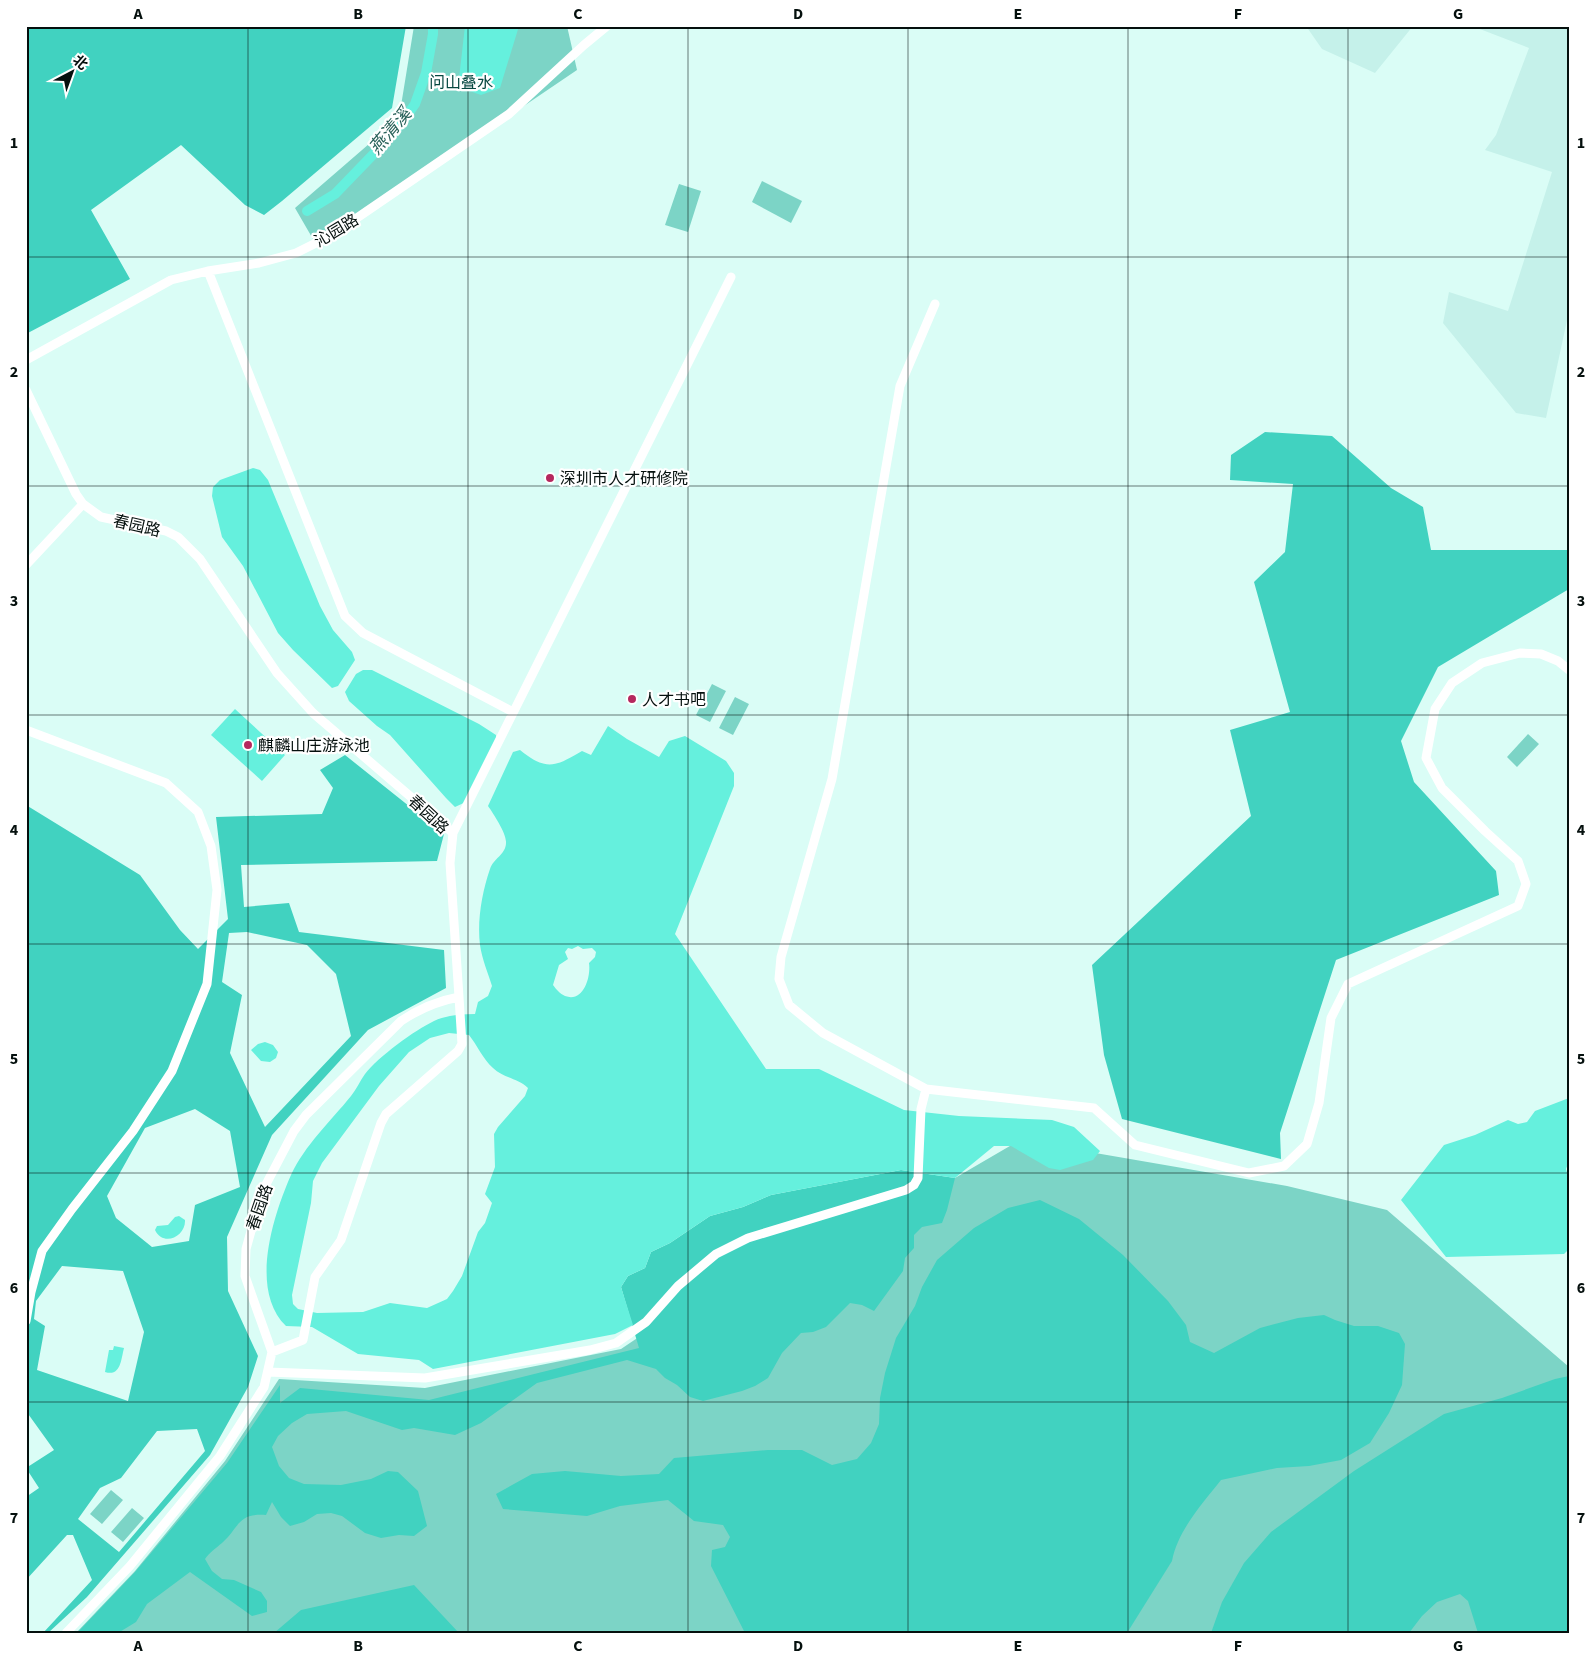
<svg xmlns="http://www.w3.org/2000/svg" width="1595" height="1659" viewBox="0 0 1595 1659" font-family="'Source Sans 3','Noto Sans SC',sans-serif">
	<rect width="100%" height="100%" fill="#dafdf6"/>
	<!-- built -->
	<path fill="#c5f1ea" d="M1306 26H1413L1375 73 1322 49Z
		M1472 26H1569V311L1546 418 1516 413 1443 323 1449 292 1508 311 1552 172 1485 150 1496 135 1529 48Z"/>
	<!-- green -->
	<path fill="#7cd4c6" d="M414 26H567L577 70 317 246 295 208 399 118Z
		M762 181 802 201 791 223 752 202Z
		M679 184 701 191 688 232 665 225Z
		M712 684 726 691 710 722 696 715Z
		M735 697 749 704 733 735 719 728Z
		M1528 734 1539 744 1517 767 1507 757Z
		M1020 1140 1287 1186 1387 1210 1569 1367V1633H76L135 1571 225 1461 279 1379 425 1388 621 1349 673 1314 955 1178Z
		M111 1490 123 1500 102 1524 90 1514Z
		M132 1508 144 1518 123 1542 111 1532Z"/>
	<!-- forest -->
	<path fill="#41d2c0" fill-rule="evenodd" d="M26 26H406L392 108 282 201 264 215 245 205 181 145 91 210 130 279 26 334Z
		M1265 432 1332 436 1391 488 1423 507 1431 550H1569V589L1438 667 1401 741 1414 782 1496 871 1499 895 1336 960 1280 1133 1281 1159 1122 1119 1104 1055 1092 965 1251 816 1230 730 1290 712 1254 582 1285 552 1293 484 1230 480 1231 455Z
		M345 755 444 834 437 861 241 865 244 907 289 903 299 932 444 950 446 988 368 1030 272 1135 227 1237 228 1291 258 1356 248 1387 210 1455 87 1597 48 1633H43L92 1580 73 1535H67L26 1580V1497L39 1488 26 1468 54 1450 26 1411V805L140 875 180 930 198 949 228 919 216 817 322 814 333 788 320 770ZM247 932 307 945 336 974 351 1036 265 1127 230 1053 242 995 222 982 229 933ZM195 1109 230 1131 240 1187 195 1205 189 1241 152 1247 116 1218 107 1196 145 1128ZM62 1266 123 1271 144 1332 128 1401 37 1370 45 1326 34 1319 36 1301ZM197 1429 205 1451 119 1552 78 1519 100 1488 121 1478 157 1431Z
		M901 1170 955 1178 947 1210 942 1223 922 1227 914 1235V1248L905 1258 903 1271 874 1311 862 1305 850 1303 826 1327 813 1332 801 1333 782 1353 768 1378 755 1386 742 1391 703 1401 690 1397 677 1385 665 1378 656 1369 627 1360 537 1383 481 1423 455 1435 414 1428 402 1430 346 1411 307 1414 292 1423 278 1436 272 1447 279 1466 289 1478 304 1484 341 1485 371 1479 388 1471 398 1472 418 1491 427 1526 414 1536 399 1535 381 1538 365 1533 342 1516 331 1513 317 1514 304 1522 290 1526 281 1517 272 1502 266 1515C237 1513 240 1527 222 1543 216 1548 210 1552 205 1559L212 1571 222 1579 234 1580 261 1592 267 1601V1612L252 1616 190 1572 147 1604 136 1622 118 1633H77L135 1572 227 1463 280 1385V1403L300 1388 429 1400 639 1348 621 1287 628 1276 645 1268 651 1252 670 1243 710 1216 743 1207 771 1195Z
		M1040 1200 1079 1219 1123 1255 1168 1301 1186 1325 1190 1342 1214 1353 1260 1328 1298 1318 1324 1315 1335 1320 1354 1326H1378L1399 1333 1405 1344 1402 1385 1389 1413 1370 1443 1341 1460 1309 1466 1277 1468 1221 1480C1202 1504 1178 1530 1172 1561L1127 1633H745L711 1566 712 1550 725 1547 730 1537 723 1525 694 1521 668 1500 620 1506 587 1516 503 1509 496 1494 532 1474 565 1471 621 1476 659 1474 674 1458 768 1450H802L832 1465 857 1459 871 1443 879 1424 880 1398 885 1373 896 1338 915 1306 922 1287 937 1260 974 1228 1008 1208Z
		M1569 1376V1633H1478L1468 1601 1460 1594 1437 1602 1422 1616 1409 1633H1211L1222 1602 1244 1563 1271 1532 1354 1471 1444 1414 1502 1398 1555 1379Z
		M414 1585 459 1633H274L301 1610Z"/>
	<!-- water -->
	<path fill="#65f0dd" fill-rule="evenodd" d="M465 26H519L500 88 481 95 458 87Z
		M253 468 260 470 268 480 320 606 333 630 352 652 355 660 338 686 332 688 293 650 278 633 243 566 222 537 212 496 213 487 220 480Z
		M363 670H372L479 724 496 735V747L468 801 455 807 446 798 390 735 377 726 349 701 345 692 356 674Z
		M235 709 285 755 262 781 211 735Z
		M608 726 627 739 659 757 669 741 685 736 726 761 734 773V786L675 934 766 1069H819L904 1110 959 1116 1052 1120 1074 1127 1100 1151 1093 1160 1060 1170 1049 1168 1011 1146H994L955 1178 901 1170 771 1195 743 1207 710 1216 670 1243 651 1252 645 1268 628 1276 621 1287 633 1325 615 1334 433 1369 419 1360 358 1354 312 1327 286 1326C249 1290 273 1216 291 1175 305 1145 330 1122 351 1096 356 1090 360 1081 365 1074 378 1057 415 1030 434 1021 447 1015 461 1014 475 1014L478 1002 488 996 492 986C488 973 482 959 480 945 477 921 482 892 490 869 493 859 506 854 506 843 507 834 493 813 488 806L513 752 520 750C546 771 555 767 582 751L591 755ZM578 946 583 949 592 948 596 952 595 957 589 963C591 976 584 1003 565 996 560 994 556 989 553 985L559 965 568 959 565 952 568 948 572 949ZM449 1033 469 1035C477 1045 483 1059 493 1068 503 1078 518 1078 528 1088L525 1096 498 1127 494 1134 495 1167 485 1194 492 1203 485 1223 478 1232 462 1276 453 1291 447 1299 427 1308 390 1303 363 1312 317 1313 298 1309 293 1304 292 1295 311 1203 313 1181 322 1163 379 1086 409 1052 430 1038Z
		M265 1042 273 1045 278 1052 276 1058 270 1062 261 1061 251 1050 258 1044Z
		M1569 1098V1161L1566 1169 1569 1179V1249L1564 1254 1446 1257 1401 1200 1444 1145 1475 1135 1508 1120 1518 1124 1527 1122 1535 1111Z
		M179 1216 185 1220C186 1237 163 1247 155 1230L157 1226 168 1225 175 1217Z
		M114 1346 124 1348C121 1359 121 1377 105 1372L109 1350H113Z"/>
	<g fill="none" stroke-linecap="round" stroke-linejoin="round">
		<!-- canal -->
		<path stroke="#65f0dd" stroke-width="10" d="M307 211 335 194 391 136 408 114 415 104 426 73 433 34V26"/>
		<!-- minor -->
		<path stroke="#fff" stroke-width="9" d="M208 271 345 616 363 633 513 712
			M26 360 171 280 208 271 259 263 296 253 332 235 509 114 584 45 607 26
			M26 390 76 494 83 504 101 517 166 531 178 537 200 559 277 673 313 713 453 833 450 863 459 997C437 1001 419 1009 401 1021L306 1115 294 1131 262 1192 246 1249 245 1276 272 1352 264 1387 220 1456 130 1566 66 1633
			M26 565 83 504
			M26 730 166 783 198 812 211 846 217 890 207 984 172 1071 133 1131 72 1209 42 1251 31 1292 26 1321
			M453 833 731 277
			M926 1089 1094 1108 1135 1145 1249 1173 1284 1166 1307 1144 1319 1103 1331 1018 1348 984 1518 906 1526 884 1518 861 1485 831 1442 788 1426 758 1435 709 1452 683 1482 663 1520 653 1541 654 1558 661 1569 670
			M272 1352 303 1340 315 1277 341 1240 381 1123 386 1114 458 1051 462 1044 459 997
			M268 1372 425 1378 590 1350 616 1343 646 1322 678 1286 716 1254 748 1238 906 1190 914 1185 918 1178 921 1109 926 1089 823 1033 789 1005 779 979 781 957 832 779 900 386 935 304"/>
	</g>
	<!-- grid -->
	<path fill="none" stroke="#05100e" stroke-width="1" stroke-opacity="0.55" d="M248 26V1633M468 26V1633M688 26V1633M908 26V1633M1128 26V1633M1348 26V1633M26 257H1569M26 486H1569M26 715H1569M26 944H1569M26 1173H1569M26 1402H1569"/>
	<!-- markers -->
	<g fill="#b5285e" stroke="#fff" stroke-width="2">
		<circle cx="550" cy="478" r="5"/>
		<circle cx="632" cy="699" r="5"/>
		<circle cx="248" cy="745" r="5"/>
	</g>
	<g text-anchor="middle" stroke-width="4.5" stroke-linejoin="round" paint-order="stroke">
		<!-- park labels -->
		<g font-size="16" fill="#074841" stroke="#fff">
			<text x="461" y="88">问山叠水</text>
		</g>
		<!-- street labels -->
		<g font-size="16" fill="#05100e" stroke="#fff">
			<text transform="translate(336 230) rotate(-31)" y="6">沁园路</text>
			<text transform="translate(137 525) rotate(13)" y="6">春园路</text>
			<text transform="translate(429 814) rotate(43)" y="6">春园路</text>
			<text transform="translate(259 1207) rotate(-71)" y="6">春园路</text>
		</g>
		<!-- poi labels -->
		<g font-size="16" fill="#05100e" stroke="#fff" text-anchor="start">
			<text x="560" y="484">深圳市人才研修院</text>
			<text x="642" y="705">人才书吧</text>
			<text x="258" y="751">麒麟山庄游泳池</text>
		</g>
		<!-- water labels -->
		<g font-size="18" font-style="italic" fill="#276058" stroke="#fff">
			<text transform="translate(390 131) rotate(-50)" y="6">燕清溪</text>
		</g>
	</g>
	<!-- border -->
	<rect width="1595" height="1659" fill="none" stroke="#ffffff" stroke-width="55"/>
	<!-- north arrow -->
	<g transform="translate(72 72) rotate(41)" stroke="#ffffff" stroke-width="4" paint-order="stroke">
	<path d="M0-4L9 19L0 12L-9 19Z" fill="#05100e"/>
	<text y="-8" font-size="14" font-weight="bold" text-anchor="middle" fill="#05100e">北</text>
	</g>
	<rect x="28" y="28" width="1540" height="1604" fill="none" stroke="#05100e" stroke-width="2"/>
	<g font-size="16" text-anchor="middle" font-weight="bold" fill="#05100e">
		<text x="138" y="19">A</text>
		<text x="358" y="19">B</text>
		<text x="578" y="19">C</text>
		<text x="798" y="19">D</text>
		<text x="1018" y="19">E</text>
		<text x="1238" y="19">F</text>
		<text x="1458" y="19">G</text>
		<text x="14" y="148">1</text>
		<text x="1581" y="148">1</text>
		<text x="14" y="377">2</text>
		<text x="1581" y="377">2</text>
		<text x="14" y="606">3</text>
		<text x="1581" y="606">3</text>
		<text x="14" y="835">4</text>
		<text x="1581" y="835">4</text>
		<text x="14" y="1064">5</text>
		<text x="1581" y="1064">5</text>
		<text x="14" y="1293">6</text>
		<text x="1581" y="1293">6</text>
		<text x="14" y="1523">7</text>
		<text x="1581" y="1523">7</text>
		<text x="138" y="1651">A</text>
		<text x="358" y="1651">B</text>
		<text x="578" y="1651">C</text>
		<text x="798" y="1651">D</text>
		<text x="1018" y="1651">E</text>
		<text x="1238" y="1651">F</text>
		<text x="1458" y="1651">G</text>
	</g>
</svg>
